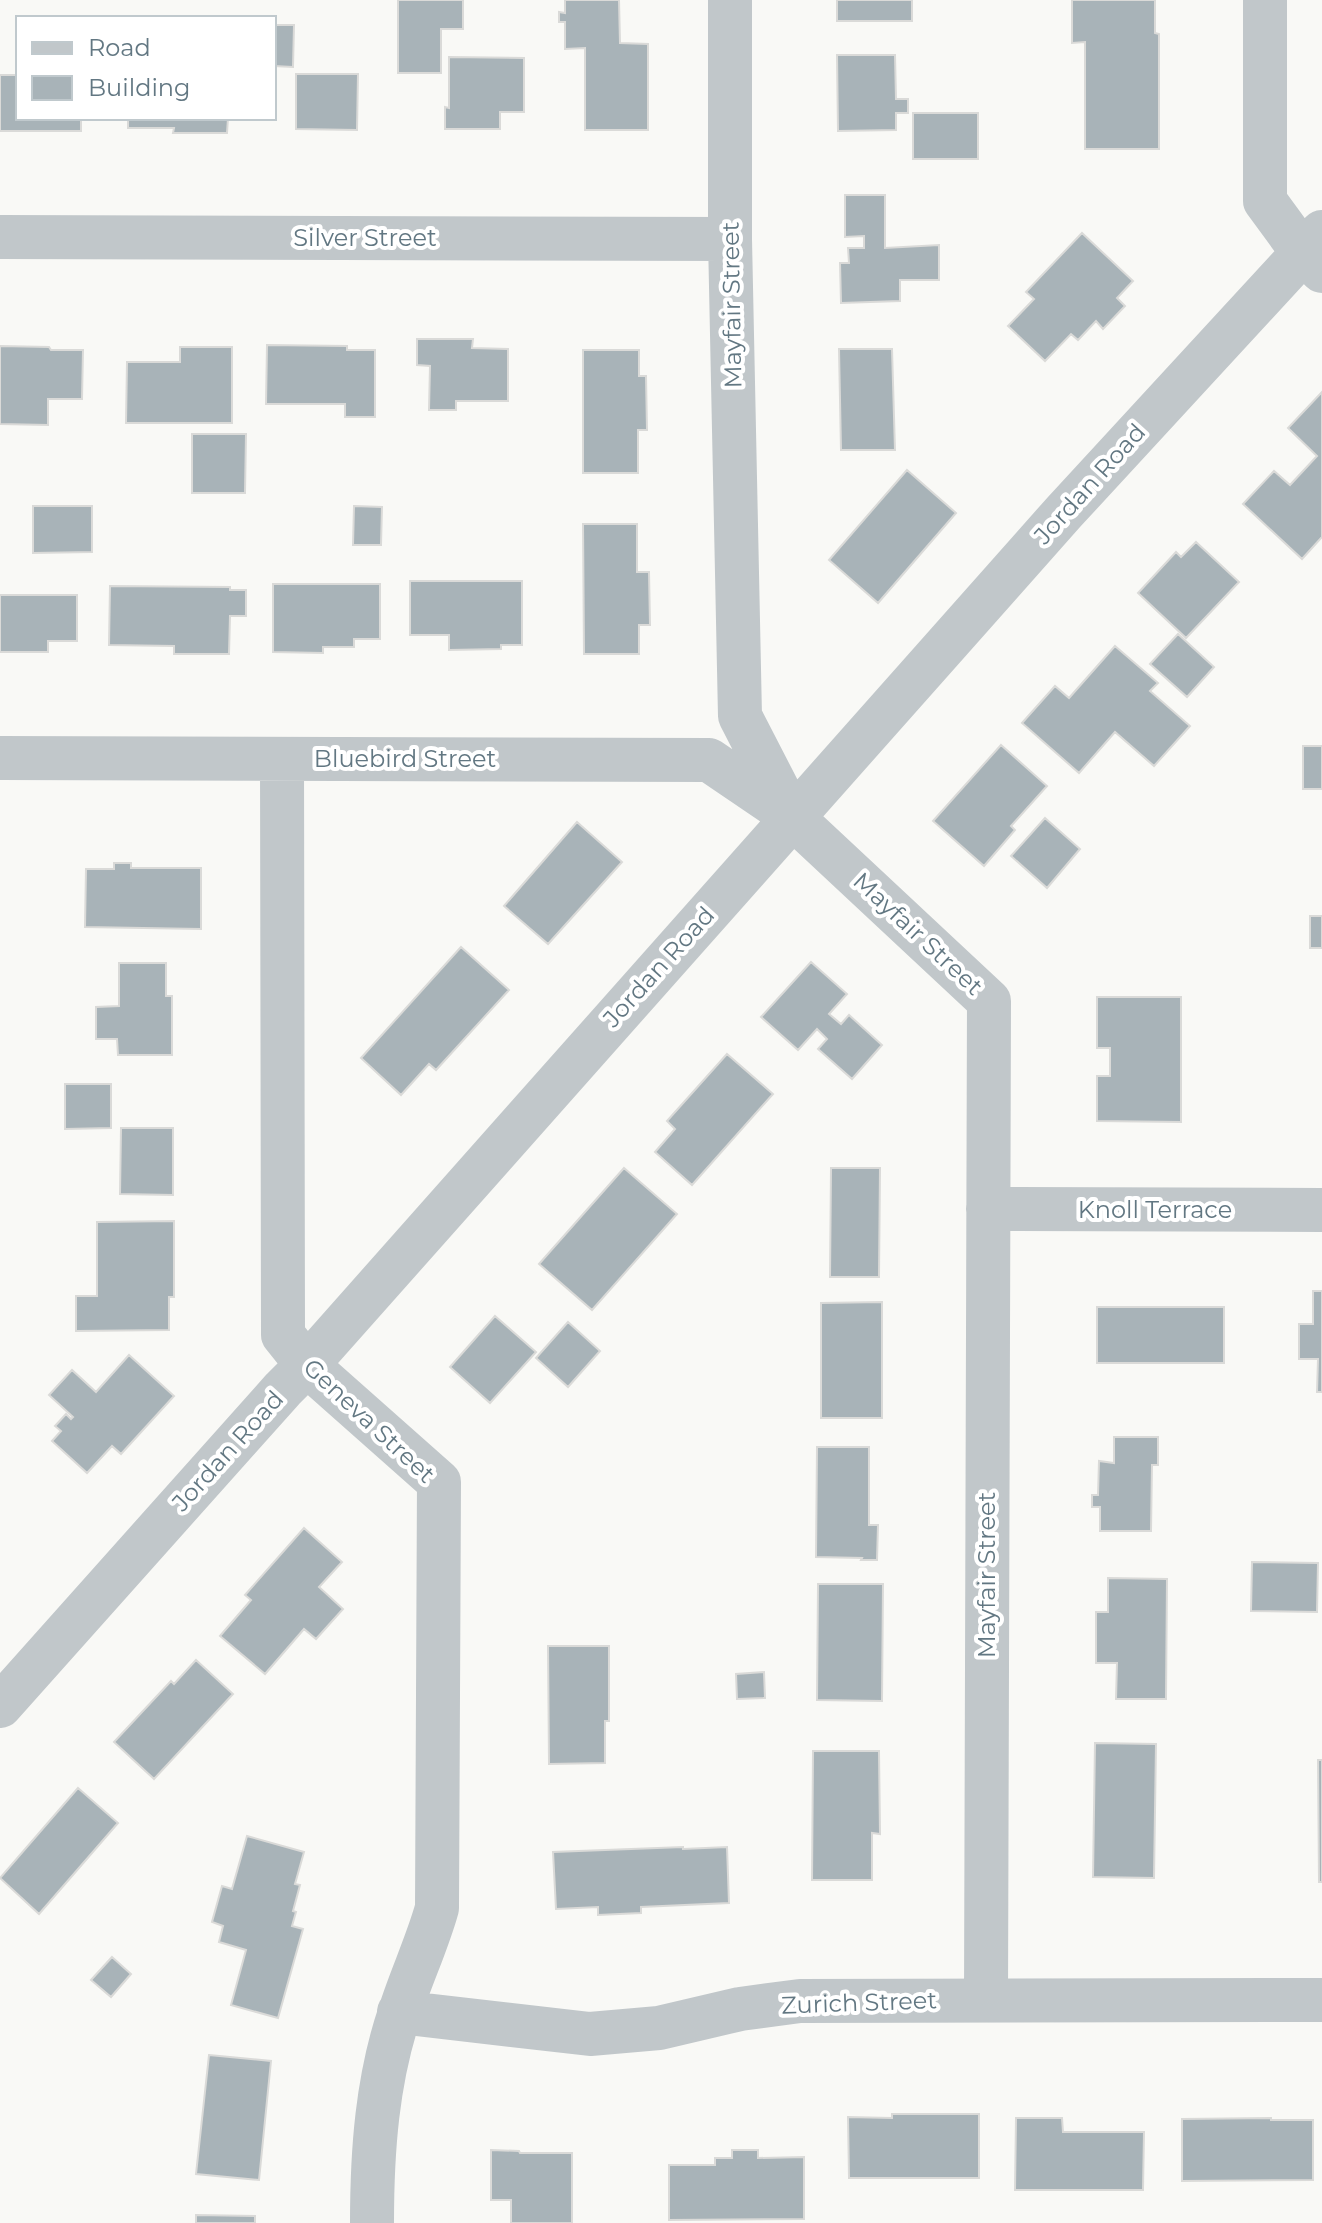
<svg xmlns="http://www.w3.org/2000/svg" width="1322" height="2223" viewBox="0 0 1322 2223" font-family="Montserrat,sans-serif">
	<rect width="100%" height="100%" fill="#f9f9f6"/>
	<!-- building -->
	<path fill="#a8b3b8" stroke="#dadad8" stroke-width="2" d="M398 0H463V29H441V73H398Z
		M565 0H619L620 43 648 44V130H585V48L565 49V22H559V12L565 13Z
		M837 0H912V21H837Z
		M1072 0H1155V33L1159 34V149H1085V42L1072 43Z
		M274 25H294L293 67 274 66Z
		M837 55H895L896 99H908V113H896V130L838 131Z
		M449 57 524 58V112H500V129H445V107L449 108Z
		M296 74H358L357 130 296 129Z
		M0 75H18V118H81V131H0Z
		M913 113H978V159H913Z
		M128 118H228L227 133H173L174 128H128Z
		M845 195H885V248L939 245V280H900V301L841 303 840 263H849L848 248H864V236L845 237Z
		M1082 233 1133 281 1117 298 1125 306 1103 329 1096 321 1078 340 1071 334 1045 361 1008 326 1034 299 1026 292Z
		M417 339H473L472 348 508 349V401H456V410H429L430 366 417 365Z
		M267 345 347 346V350H375V417H345V404H266Z
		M0 346 49 347 51 350H83L82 399H48V425L0 424Z
		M180 347H232V423H126L127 362H180Z
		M839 349H892L895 450H841Z
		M583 350H639V376H646L647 430H638V473H583Z
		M1322 392V537L1302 559 1243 504 1274 471 1290 485 1317 456 1288 428Z
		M192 434H246L245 493H192Z
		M907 470 956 513 878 603 829 560Z
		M33 506H92V552L33 553Z
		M354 506 382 507 381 545H353Z
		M583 524H637V572H649L650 625H639V654H584Z
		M1196 542 1239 582 1186 638 1138 593 1176 552 1181 557Z
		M410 581H522V645H501V649L449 650V635H410Z
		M273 584H380V639H354V647H323V653L273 652Z
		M110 586 230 587V590H246V616H230L229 654H174V646L109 645Z
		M0 595H77V641H48V652H0Z
		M1178 634 1214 667 1187 697 1150 664Z
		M1115 646 1158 683 1150 691 1190 726 1154 766 1115 732 1079 773 1022 723 1055 686 1069 698Z
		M1001 745 1047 786 1011 826 1015 830 984 866 933 821Z
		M1303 746H1322V789H1303Z
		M1045 818 1080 849 1047 888 1011 856Z
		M577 822 622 862 548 944 504 906Z
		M114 863H131V868H201V929L85 927 86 869H114Z
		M1310 916H1322V948H1310Z
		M461 947 509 990 436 1070 429 1064 401 1095 361 1058Z
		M811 962 847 994 829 1014 841 1024 849 1015 882 1045 852 1079 818 1049 827 1039 817 1029 798 1050 761 1017Z
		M119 963H166V996H172V1055H118L117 1039H96V1007L119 1006Z
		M1097 997H1181V1122L1097 1121V1076H1110V1048H1097Z
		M727 1054 773 1094 692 1185 655 1152 675 1129 667 1121Z
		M65 1084H111V1128L65 1129Z
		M121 1128H173V1195L120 1194Z
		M624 1168 677 1214 592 1310 539 1264Z
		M831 1168H880L879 1277H830Z
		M174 1221V1297H169V1330L76 1331V1296H97V1222Z
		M1313 1291H1322V1392H1317L1318 1359H1299V1324H1313Z
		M882 1302V1418H821V1303Z
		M1097 1307H1224V1363H1097Z
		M495 1316 536 1352 490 1403 450 1367Z
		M568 1322 600 1351 568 1387 536 1358Z
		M129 1355 174 1396 121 1454 112 1446 87 1473 52 1441 61 1431 55 1426 66 1414 71 1419 73 1417 49 1395 72 1370 96 1392Z
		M1114 1437H1158V1465H1152L1151 1531H1100V1507H1092V1495H1098L1099 1461 1114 1463Z
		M817 1447H869V1525H878L877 1560H861L862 1558 816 1557Z
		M304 1528 342 1562 319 1587 343 1609 316 1639 304 1629 265 1674 220 1636 251 1600 245 1595Z
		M1252 1562 1318 1563 1317 1612 1251 1611Z
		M1108 1578 1167 1579 1166 1699H1116L1117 1663H1096V1612H1108Z
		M818 1584H883L882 1701 817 1700Z
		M548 1646H609V1721H605V1763L549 1764Z
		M196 1660 233 1694 154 1779 114 1742 171 1681 174 1684Z
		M764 1672 765 1698 737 1699 736 1674Z
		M1095 1743 1156 1744 1154 1878 1093 1877Z
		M813 1751H879L880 1834 872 1833V1880H812Z
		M1318 1760H1322V1882H1319Z
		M78 1788 118 1823 39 1914 0 1878Z
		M247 1836 304 1852 295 1884 300 1885 293 1911 296 1912 292 1926 303 1929 278 2018 231 2005 246 1950 219 1942 223 1926 212 1922 222 1886 232 1889Z
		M683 1847V1849L727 1847 729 1903 641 1907V1913L598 1915V1907L556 1909 553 1852Z
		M112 1957 131 1974 111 1997 91 1980Z
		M209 2055 271 2061 259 2180 196 2174Z
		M892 2114H979V2178H849L848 2117 892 2118Z
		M1016 2118H1062L1063 2132H1144L1143 2190H1015Z
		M1271 2118V2120H1313V2180L1182 2181V2119Z
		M491 2150 519 2151 520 2153H572V2223H511V2200H491Z
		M732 2150H758V2158L804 2157V2219L669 2220V2165H715V2158H732Z
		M196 2215 255 2216V2223H196Z"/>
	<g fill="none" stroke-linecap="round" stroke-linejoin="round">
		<!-- minor -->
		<path stroke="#c1c7ca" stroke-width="44" d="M730 0V239L740 716 792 817 989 1001 986 2000
			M1265 0V201L1303 253 1322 271
			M0 237 730 239
			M0 758 709 760 787 813
			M282 759 283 1335 307 1365 439 1482 437 1908C427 1944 411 1977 400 2012 377 2080 372 2151 372 2223
			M988 1209 1322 1210
			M0 1706 283 1389 307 1365 1064 512 1322 232
			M399 2012 590 2034 659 2028 740 2009 800 2001 1322 2000"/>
	</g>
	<g text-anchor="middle" stroke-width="8" stroke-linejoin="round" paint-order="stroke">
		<!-- street labels -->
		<g font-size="24" fill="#627782" stroke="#fff">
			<text x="365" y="246">Silver Street</text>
			<text transform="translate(732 305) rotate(-91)" y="8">Mayfair Street</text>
			<text transform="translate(1090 484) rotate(-48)" y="8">Jordan Road</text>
			<text x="405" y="767">Bluebird Street</text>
			<text transform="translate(918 934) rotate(43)" y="8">Mayfair Street</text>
			<text transform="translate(659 967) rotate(-48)" y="8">Jordan Road</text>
			<text x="1155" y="1218">Knoll Terrace</text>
			<text transform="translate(369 1421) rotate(43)" y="8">Geneva Street</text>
			<text transform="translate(228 1451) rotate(-48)" y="8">Jordan Road</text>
			<text transform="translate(987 1575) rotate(-90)" y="8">Mayfair Street</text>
			<text transform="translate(859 2003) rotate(-2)" y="8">Zurich Street</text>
		</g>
	</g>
	<!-- legend -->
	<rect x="16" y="16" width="260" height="104" fill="#ffffff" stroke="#c0c9cd" stroke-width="2"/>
	<rect x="32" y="42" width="40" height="12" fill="#c1c7ca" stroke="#c0c9cd" stroke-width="2"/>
	<text x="88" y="56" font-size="24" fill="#627782">Road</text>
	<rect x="32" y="76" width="40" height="24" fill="#a8b3b8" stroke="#c0c9cd" stroke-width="2"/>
	<text x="88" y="96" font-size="24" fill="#627782">Building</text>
</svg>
